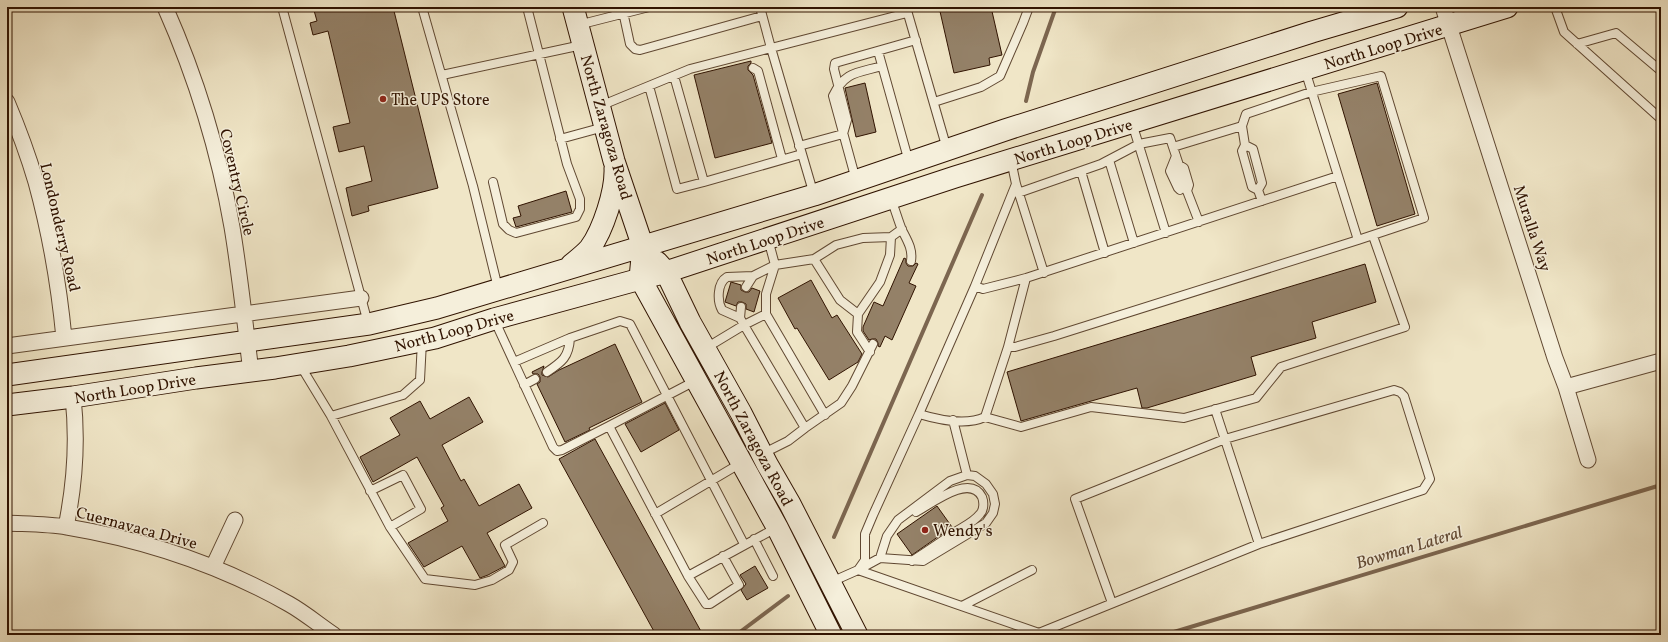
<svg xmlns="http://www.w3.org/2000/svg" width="1668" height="642" viewBox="0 0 1668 642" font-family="Vollkorn,serif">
	<rect width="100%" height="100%" fill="#f0e6c7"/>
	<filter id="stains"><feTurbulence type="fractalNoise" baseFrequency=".005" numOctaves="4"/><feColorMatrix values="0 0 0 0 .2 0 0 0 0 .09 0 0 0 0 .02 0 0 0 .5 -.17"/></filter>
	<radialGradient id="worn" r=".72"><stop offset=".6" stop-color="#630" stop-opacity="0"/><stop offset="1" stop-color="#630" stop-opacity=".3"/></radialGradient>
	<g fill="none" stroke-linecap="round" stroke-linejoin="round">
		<!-- stream -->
		<path stroke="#7c6650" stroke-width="4" d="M1026 101 1033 72 1056 7
			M834 537 982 195
			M736 635 788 596
			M1164 635 1661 485"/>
	</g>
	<!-- building -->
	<path fill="#948168" stroke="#301301" d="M313 7H393L438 188 368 206 369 211 352 216 346 188 372 181 364 146 339 152 333 127 350 123 328 31 313 35 310 23 317 21Z
		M939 7H991L1002 55 989 58 990 65 954 73Z
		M751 61V63L748 66V70L753 75 772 143 715 158 694 75Z
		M865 83 876 132 856 137 845 88Z
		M1377 83 1415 214 1377 226 1338 94Z
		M566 191 572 212 516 227 513 218 521 216 518 206Z
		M904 258 906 259V263L908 266H913L916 263 918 264 909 283 916 286 892 340 885 336 880 347 878 346V343L876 339H872L869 340 863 331V327L874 302 883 306Z
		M1365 264 1376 302 1312 322 1316 338 1251 357 1256 375 1147 408H1142L1137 388 1021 421 1007 372Z
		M811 280 832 318 837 315 862 354 858 362 829 380 797 328 795 329 778 298Z
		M731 282 741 285V290L745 292H749L752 288 760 291 754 312 746 309V304L742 302H738L736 306 725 302Z
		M615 344 642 402 589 428 590 430 565 442 537 384 540 382V377L538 374H533L532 372 544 366 542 372V375L548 377 559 370Z
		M469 397 483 422 442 445 461 481 464 479 479 506 519 484 532 508 487 533 505 566 488 575 480 578 462 546 424 567 408 543 448 521 441 508 444 506 417 457 373 482 360 457 400 435 390 418 420 401 430 419Z
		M665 403 679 430 641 452 625 424Z
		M595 439 703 635H656L559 459Z
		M937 506 952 527 912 555 897 534Z
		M755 566 768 588 747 600 741 590 746 584 740 575Z"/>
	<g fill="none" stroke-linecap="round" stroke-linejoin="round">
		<defs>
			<path id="lane" d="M282 7 368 323
				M422 7 473 186 498 288
				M622 7 630 44 635 49 640 50 762 16
				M760 7 771 48 907 13
				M906 7 947 149
				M1555 7 1564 32 1661 119
				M578 25 649 7
				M1577 44 1616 33 1661 71
				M878 51 909 162
				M753 68 758 71 782 159
				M442 75 582 45
				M674 76 704 182 802 154
				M649 86 677 189 704 182
				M934 102 981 87 1000 76 1023 23 1029 7
				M600 106 690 69 771 48 814 195
				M1132 123 1166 233
				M1242 126 1245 145 1242 151 1252 187 1258 190 1262 201
				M843 134 847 120 834 69 835 63 916 40
				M560 139 604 127
				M1245 145 1253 149 1262 183 1258 190
				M799 146 843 134
				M1173 147 1242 126 1246 114 1311 92 1381 76 1424 218 1358 240
				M1176 156 1170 171 1178 188 1180 190
				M1011 160 1016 184 1044 273
				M1109 160 1134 243
				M1179 165 1184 168 1189 185 1187 191
				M1081 171 1105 253
				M856 180 833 96C845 71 858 73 882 66
				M493 182 503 224 509 230 516 233 576 217 580 209V199L567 164 527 7
				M1016 184 975 286 983 289 1026 278 1338 176
				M1018 193 1101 164 1139 144 1170 138 1179 165 1177 172 1182 186 1187 191 1199 222
				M891 199C895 209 898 220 902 230 907 240 913 249 911 261
				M814 259 836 245 863 238 891 237 902 229
				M1026 278 1008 347H1015L1054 336 1358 240 1305 70
				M975 286 919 414C939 420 966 426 985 417L1008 347
				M746 287 753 276 775 265 814 259 840 300 858 314
				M741 307 740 318 744 325 805 428 788 441 762 454
				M766 314 825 415
				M740 318 722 310C717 301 717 283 727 277L753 276
				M494 319 553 447 557 451 562 450 609 426 688 576 776 528
				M706 348 744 325 766 314V294L775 265 768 239
				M870 352 857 332 858 314 880 282 890 255 891 237
				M514 362 570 338 620 321 630 324 744 544
				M300 365 331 416 403 395 420 380 422 341
				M547 372C562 362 569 357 570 338
				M524 385 535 379
				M1215 409 1259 544
				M331 416 390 527 425 579 475 585 492 580 509 570 513 562 505 545 543 523
				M985 417 1021 427 1091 407 1184 418 1256 398 1281 367 1405 327 1373 236
				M953 420 967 475
				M609 426 695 381
				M805 428 841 403 852 386 873 344
				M370 491 403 475 421 509 390 527
				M655 514 741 463
				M754 539 773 576
				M912 561C927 551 941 542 955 532 963 527 974 522 980 514 984 510 984 502 982 497 970 473 931 504 916 512
				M858 570 1039 633 1259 544 1423 490 1430 479 1404 396 1400 392 1394 390 1225 439 1075 499 1112 603
				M858 570 880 558 923 561 986 523 993 513 995 504 993 494 986 484 975 476 967 475 950 481 898 520 887 536 880 558
				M688 576 706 604H710L739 585 723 556
				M831 582 858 570 865 560V534L873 515 919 414
				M962 606 1032 570"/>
			<path id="street" d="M165 7C196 77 219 152 232 227 240 275 245 324 251 372
				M1443 7 1555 358 1566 387 1588 460
				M7 102C18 128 28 155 36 182 50 233 59 286 64 338
				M7 346 361 298
				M1566 387 1661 361
				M7 523C27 524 48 524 67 527 145 540 220 565 289 604 305 613 319 625 334 635
				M66 527C75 483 78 442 73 397
				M213 567 235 520"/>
			<path id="secondary" d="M573 7 614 161 643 247 640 278 777 527 831 635
				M657 262 666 272 690 322 741 413 767 464 790 504 857 635
				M571 265C577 260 585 254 590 248 603 230 616 191 615 168
				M7 375 369 324 437 308 814 195 1005 130 1312 32 1397 7
				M7 405 73 397 196 378 275 368 349 356 435 338 494 319 666 272 955 177 1507 7"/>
		</defs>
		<!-- lane casing -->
		<use href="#lane" stroke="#604832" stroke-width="10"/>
		<!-- street casing -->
		<use href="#street" stroke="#604832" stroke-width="17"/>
		<!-- secondary casing -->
		<use href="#secondary" stroke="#301301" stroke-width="23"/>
		<!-- lane -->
		<use href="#lane" stroke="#f5efdb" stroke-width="8"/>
		<!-- street -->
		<use href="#street" stroke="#f5efdb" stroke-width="15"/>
		<!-- secondary -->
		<use href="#secondary" stroke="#f5efdb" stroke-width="21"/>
	</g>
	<!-- markers -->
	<g fill="#8f2418" stroke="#f5efdb" stroke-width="1.5">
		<circle cx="383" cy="99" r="4"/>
		<circle cx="925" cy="530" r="4"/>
	</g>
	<g text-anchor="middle" stroke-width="3" stroke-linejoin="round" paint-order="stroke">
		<!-- street labels -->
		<g font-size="16" fill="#301301" stroke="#f5efdb">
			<text transform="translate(1383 46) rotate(-17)" y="6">North Loop Drive</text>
			<text transform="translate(607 127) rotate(74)" y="6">North Zaragoza Road</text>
			<text transform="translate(1073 141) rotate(-17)" y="6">North Loop Drive</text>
			<text transform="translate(238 182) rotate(77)" y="6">Coventry Circle</text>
			<text transform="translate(61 227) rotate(77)" y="6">Londonderry Road</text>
			<text transform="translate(1533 228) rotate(72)" y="6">Muralla Way</text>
			<text transform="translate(765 240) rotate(-18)" y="6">North Loop Drive</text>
			<text transform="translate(454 330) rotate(-15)" y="6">North Loop Drive</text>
			<text transform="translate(135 388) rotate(-9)" y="6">North Loop Drive</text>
			<text transform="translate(754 438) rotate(62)" y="6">North Zaragoza Road</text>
			<text transform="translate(137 527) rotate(15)" y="6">Cuernavaca Drive</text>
		</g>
		<!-- poi labels -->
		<g font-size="16" fill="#301301" stroke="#f5efdb" text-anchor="start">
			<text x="391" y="105">The UPS Store</text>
			<text x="933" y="536">Wendy's</text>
		</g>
		<!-- water labels -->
		<g font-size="17" font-style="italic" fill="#634b35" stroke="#f5efdb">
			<text transform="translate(1409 547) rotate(-17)" y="6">Bowman Lateral</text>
		</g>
	</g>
	<!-- margin -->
	<rect width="1668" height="642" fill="none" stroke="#f0e6c7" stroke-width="24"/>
	<rect x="8" y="8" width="1652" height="626" fill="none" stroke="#301301" stroke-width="2"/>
	<rect x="12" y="12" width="1644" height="618" fill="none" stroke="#301301"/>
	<rect width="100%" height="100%" filter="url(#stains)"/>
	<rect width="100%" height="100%" fill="url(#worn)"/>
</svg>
